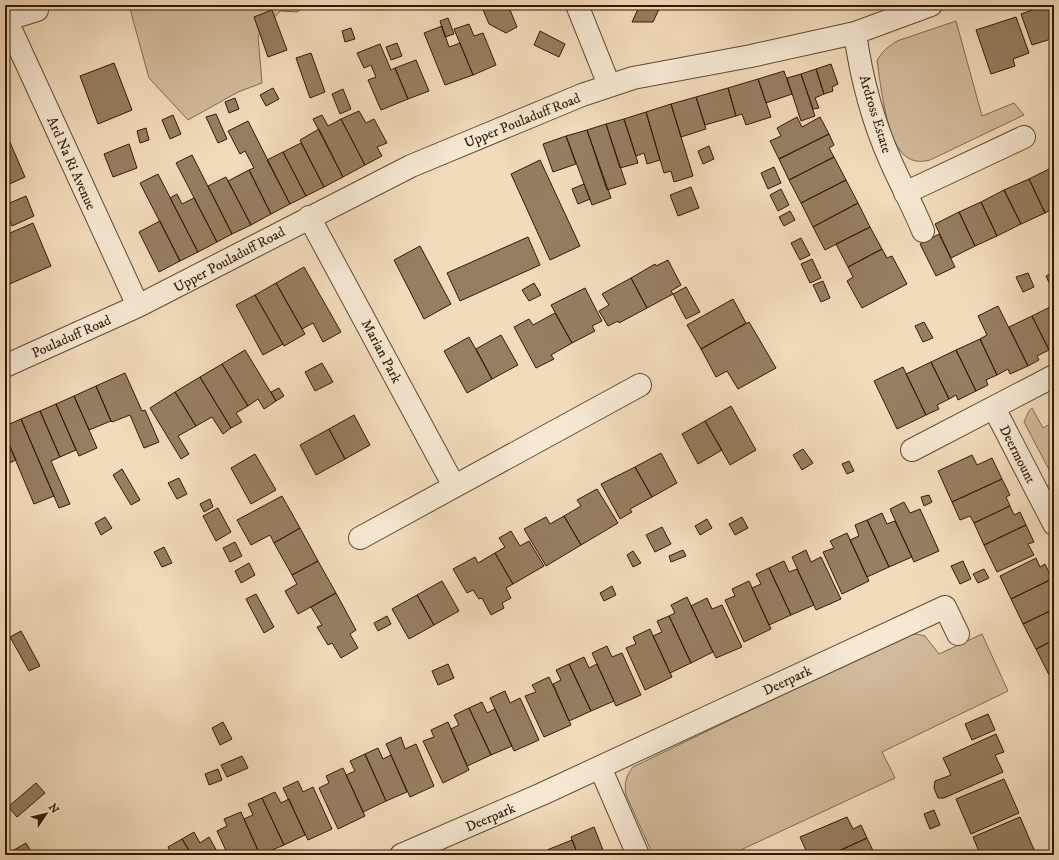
<svg xmlns="http://www.w3.org/2000/svg" width="1059" height="860" viewBox="0 0 1059 860" font-family="'IM FELL DW Pica',serif">
	<rect width="100%" height="100%" fill="#f1dbbb"/>
	<filter id="stains"><feTurbulence type="fractalNoise" baseFrequency=".005" numOctaves="4"/><feColorMatrix values="0 0 0 0 .2 0 0 0 0 .09 0 0 0 0 .02 0 0 0 .5 -.17"/></filter>
	<radialGradient id="worn" r=".72"><stop offset=".6" stop-color="#630" stop-opacity="0"/><stop offset="1" stop-color="#630" stop-opacity=".3"/></radialGradient>
	<!-- green -->
	<path fill="#d1ba9b" stroke="#826a4e" d="M112 5H303L298 12 280 11 258 36 262 83 238 92 188 120 149 78 130 9Z
		M956 21 982 116 1014 103 1024 115 930 160C922 162 915 162 908 158 886 145 881 85 877 61 881 52 889 46 897 41Z
		M1032 408 1043 428 1054 422V479L1024 422 1029 411Z
		M916 634 925 636 939 654 982 634 1008 691 882 752 895 778 730 855H653L626 795C624 783 626 776 633 767L904 636Z"/>
	<!-- building -->
	<path fill="#957e61" stroke="#321a00" d="M481 5H508L517 27 506 33 489 24Z
		M640 5H661L653 22H632Z
		M1047 5H1054V38L1032 45 1021 14Z
		M272 10 287 50 268 57 254 17Z
		M1016 17 1029 53 1013 59 1015 66 991 74 976 30Z
		M448 18 454 34 445 37 440 21Z
		M469 24 474 36 483 33 496 65 473 75 454 29Z
		M442 26 449 47 460 43 473 75 445 85 424 33Z
		M351 28 355 39 345 42 342 31Z
		M540 31 565 44 559 57 534 45Z
		M397 43 402 56 391 60 386 47Z
		M380 44 391 70 395 68 408 99 381 110 368 80 376 77 371 65 364 68 357 53Z
		M311 53 325 92 310 98 296 58Z
		M416 60 429 91 408 99 395 68Z
		M114 63 132 110 98 124 80 76Z
		M831 64 838 84 832 87 833 91 824 94 816 69Z
		M816 69 824 94 815 98 819 108 813 109 801 74Z
		M784 71 792 94 766 103 758 79Z
		M801 74 815 116 801 121 787 78Z
		M758 79 771 117 746 125 742 114 736 116 728 88Z
		M273 88 279 99 266 106 260 95Z
		M728 88 736 116 705 125 696 97Z
		M343 89 351 109 340 114 332 94Z
		M696 97 706 129 681 137 671 104Z
		M235 98 239 109 229 113 225 102Z
		M671 104 693 176 674 182 671 171 664 173 646 112Z
		M359 111 366 123 374 119 387 143 377 147 382 156 365 165 341 119Z
		M646 112 660 160 647 164 644 153 636 156 624 119Z
		M216 114 227 139 218 143 206 117Z
		M173 115 181 134 170 139 162 120Z
		M322 115 328 126 341 119 365 165 343 177 313 119Z
		M797 117 802 127 820 117 829 134 779 159 770 141 781 136 777 128Z
		M624 119 638 163 620 168 606 124Z
		M248 121 290 204 271 214 249 170 254 168 245 151 240 154 228 131Z
		M606 124 626 184 607 190 587 130Z
		M146 128 149 140 140 143 137 131Z
		M319 129 343 177 324 187 300 140Z
		M587 130 611 198 592 205 566 136Z
		M5 131 25 177 5 186Z
		M829 134 834 145 829 148 834 157 789 180 779 159Z
		M566 136 576 164 553 172 543 144Z
		M301 143 324 187 306 196 283 152Z
		M129 144 137 168 113 177 104 154Z
		M709 146 714 159 703 164 698 151Z
		M283 152 306 196 290 204 267 160Z
		M192 155 232 234 217 242 176 163Z
		M834 157 846 180 801 203 789 180Z
		M540 160 580 246 550 260 511 174Z
		M774 167 781 183 768 189 761 173Z
		M1053 167 1054 208 1045 213 1029 179Z
		M249 170 271 214 251 225 228 181Z
		M158 174 198 252 180 261 140 183Z
		M226 177 251 225 232 234 208 186Z
		M1029 179 1045 213 1021 224 1004 190Z
		M846 180 858 203 813 227 801 203Z
		M584 184 590 199 578 204 572 189Z
		M691 187 699 208 678 216 670 195Z
		M781 189 789 205 778 211 770 195Z
		M1004 190 1021 224 997 236 981 202Z
		M177 194 182 204 194 198 217 242 198 252 170 198Z
		M26 196 34 216 12 226 5 210V205Z
		M981 202 997 236 975 246 959 212Z
		M858 203 870 227 825 250 813 227Z
		M790 211 795 220 784 226 779 217Z
		M959 212 975 246 951 258 935 224Z
		M5 221 10 233 33 223 51 266 5 286Z
		M160 221 180 261 159 272 139 232Z
		M870 227 882 249 848 267 836 244Z
		M939 234 955 267 936 276 920 244Z
		M528 237 540 265 460 301 447 273Z
		M801 238 810 255 800 260 791 243Z
		M420 246 451 304 424 319 394 260Z
		M882 249 887 258 892 256 907 284 862 308 847 281 853 277 848 267Z
		M812 259 821 278 810 283 801 264Z
		M668 260 681 285 671 291 673 294 647 308 631 278 655 264 656 266Z
		M304 267 341 332 323 342 313 323 302 329 276 283Z
		M1054 272V303L1049 293 1053 291 1046 276Z
		M1028 273 1034 287 1023 292 1016 277Z
		M631 278 647 308 619 323 618 321 608 326 599 311 609 305 602 294Z
		M823 281 830 298 821 302 813 285Z
		M276 283 305 334 284 346 255 295Z
		M534 283 541 295 529 301 522 290Z
		M686 287 700 312 686 319 673 294Z
		M585 288 602 321 592 326 595 331 572 343 551 305Z
		M255 295 283 344 263 355 236 305Z
		M733 299 746 323 701 349 687 325Z
		M1054 305V347L1049 350 1032 316Z
		M998 306 1028 366 1010 374 1008 369 997 375 980 339 987 335 978 316Z
		M555 313 572 343 551 355 554 359 536 368 514 327 529 319 533 325Z
		M1032 316 1049 350 1037 356 1039 360 1028 366 1009 327Z
		M749 322 776 368 738 389 727 371 716 377 701 349Z
		M924 322 933 338 923 342 915 326Z
		M501 335 518 365 492 379 476 349Z
		M469 337 492 379 467 393 444 351Z
		M980 339 997 375 986 380 988 385 976 391 956 350Z
		M245 350 276 401 264 409 258 399 248 406 222 364Z
		M956 350 976 391 958 400 956 395 949 399 931 362Z
		M931 362 949 399 937 405 939 409 926 415 906 374Z
		M322 363 333 382 315 391 305 372Z
		M222 364 248 406 236 413 242 422 231 428 200 377Z
		M903 367 926 415 897 429 874 381Z
		M125 373 142 411 145 410 159 442 144 448 130 415 112 422 111 421 96 386Z
		M200 377 231 428 223 434 212 417 196 426 175 392Z
		M96 386 111 421 89 430 74 396Z
		M279 388 284 396 276 401 271 392Z
		M175 392 196 426 178 436 189 454 181 459 150 408Z
		M74 396 97 448 79 456 56 404Z
		M56 404 76 450 60 457 40 411Z
		M731 406 756 450 730 465 705 421Z
		M40 411 60 457 51 461 70 504 59 508 21 419Z
		M354 415 370 445 345 459 329 429Z
		M21 419 54 496 34 504 5 435V426Z
		M705 421 722 450 698 464 682 434Z
		M329 429 345 459 316 475 300 445Z
		M5 435 16 460 5 465Z
		M803 449 813 463 802 470 793 455Z
		M661 453 677 483 652 497 635 467Z
		M255 454 276 490 251 504 231 468Z
		M972 455 977 465 992 458 1002 479 952 502 938 471Z
		M849 461 854 471 847 474 842 464Z
		M635 467 652 497 630 509 632 512 620 519 601 484Z
		M122 469 140 500 131 505 113 475Z
		M179 478 187 494 177 499 168 483Z
		M1002 479 1010 495 1006 497 1010 506 974 523 970 516 960 520 952 502Z
		M597 489 618 523 581 545 564 516 581 506 577 500Z
		M929 495 932 502 924 506 921 497Z
		M282 496 300 528 274 543 270 535 251 545 237 520Z
		M210 499 213 507 204 512 200 504Z
		M904 502 910 513 920 509 939 551 914 562 890 509Z
		M1010 506 1014 515 1020 512 1026 525 984 545 974 523Z
		M218 508 231 532 216 541 203 516Z
		M882 513 887 524 895 521 912 557 889 567 867 520Z
		M564 516 581 545 546 566 524 529 546 517 550 524Z
		M105 517 112 528 101 535 95 523Z
		M742 517 748 528 735 535 729 524Z
		M707 519 712 528 700 535 695 526Z
		M867 520 889 567 867 577 850 540 859 536 855 525Z
		M1026 525 1034 542 1028 544 1034 555 997 572 984 545Z
		M662 527 671 544 655 552 646 535Z
		M300 528 318 561 292 575 274 543Z
		M511 531 520 546 529 541 544 566 513 584 495 553 505 547 499 538Z
		M847 533 869 581 842 594 823 552 834 548 830 541Z
		M235 542 242 556 230 562 223 548Z
		M164 547 172 563 162 567 154 552Z
		M683 550 686 556 671 562 669 556Z
		M806 550 811 562 821 557 841 599 816 610 792 557Z
		M633 551 641 563 633 567 627 555Z
		M495 553 513 584 506 588 511 598 502 603 504 608 491 615 482 598 479 599 473 590 467 593 453 569 475 557 478 563Z
		M1036 558 1040 567 1045 564 1052 579 1011 599 1000 576Z
		M318 561 336 593 298 614 285 591 297 584 292 575Z
		M784 561 789 572 797 569 814 605 791 615 769 568Z
		M963 561 971 579 960 584 951 566Z
		M249 563 255 575 241 583 235 571Z
		M769 568 791 615 769 625 752 588 761 584 756 574Z
		M984 569 989 578 978 583 973 574Z
		M1052 579 1054 583V609L1023 624 1011 599Z
		M442 581 459 611 434 625 417 595Z
		M749 581 771 629 744 642 725 600 735 596 732 589Z
		M612 586 616 595 604 601 600 593Z
		M336 593 356 630 350 634 358 648 341 658 332 643 328 645 317 627 322 625 311 607Z
		M256 594 274 627 264 633 246 599Z
		M417 595 434 625 409 639 392 609Z
		M687 597 713 652 691 663 669 616 675 613 671 605Z
		M707 598 712 609 722 605 742 647 716 658 691 606Z
		M1054 609V640L1036 649 1023 624Z
		M387 616 391 624 378 631 374 623Z
		M669 616 691 663 670 673 653 636 662 632 657 621Z
		M650 629 672 677 645 690 626 648 636 644 633 637Z
		M21 631 40 666 29 671 10 637Z
		M1054 640V672L1049 675 1036 649Z
		M607 646 612 657 622 653 641 695 616 706 592 653Z
		M584 657 589 668 597 664 614 701 591 711 569 664Z
		M448 664 454 678 438 685 432 671Z
		M569 664 591 711 569 721 553 684 561 680 556 670Z
		M549 677 571 725 544 737 525 696 536 692 532 685Z
		M505 691 510 703 520 698 539 740 514 751 490 698Z
		M482 702 487 713 495 709 512 746 491 755 469 708Z
		M469 708 491 755 467 766 451 729 459 725 454 715Z
		M988 714 995 730 972 740 965 724Z
		M223 722 232 739 220 745 212 728Z
		M448 722 469 770 443 783 423 741 434 737 431 730Z
		M996 734 1004 752 995 755 1003 772 944 798H938L934 788 935 781 951 775 943 758Z
		M401 737 405 749 416 744 434 786 410 797 386 744Z
		M378 748 383 759 391 755 407 792 386 801 365 754Z
		M365 754 386 801 363 812 346 775 355 771 350 761Z
		M242 756 248 768 227 777 221 765Z
		M343 768 365 816 338 829 319 788 329 783 326 776Z
		M218 769 222 780 209 785 205 774Z
		M1004 779 1019 813 971 834 956 799Z
		M298 781 303 792 313 787 332 829 308 840 283 788Z
		M36 783 45 793 17 817 8 807Z
		M275 792 281 803 289 799 305 835 284 845 262 798Z
		M262 798 284 845 260 855 244 819 253 815 248 804Z
		M934 810 940 825 930 829 924 814Z
		M241 812 244 819 260 855H228L217 831 227 826 224 819Z
		M847 817 853 829 861 825 867 838 830 855H808L800 837Z
		M1020 817 1035 852 1027 855H992L990 850 980 854 973 837Z
		M594 827 605 855H578L571 837Z
		M194 832 200 843 209 837 219 855H192L182 839Z
		M867 838 875 855H830Z
		M182 839 192 855H172L168 847Z
		M572 840 578 855H549L547 850Z
		M26 843 33 855H5Z"/>
	<g fill="none" stroke-linecap="round" stroke-linejoin="round">
		<defs>
			<path id="street" d="M577 5 609 85
				M6 19 138 306
				M5 20 37 10
				M855 33C861 76 873 122 891 162 901 185 914 208 923 231
				M905 193 1024 137
				M309 217 454 486
				M5 366 138 306 411 166 582 95 633 78 751 56 855 33 931 5
				M994 408 1054 524
				M912 450 1054 376
				M360 538 640 385
				M600 767 638 855
				M401 855 542 794 945 607 958 634"/>
		</defs>
		<!-- street casing -->
		<use href="#street" stroke="#624a2f" stroke-width="24"/>
		<!-- street -->
		<use href="#street" stroke="#f6e8d3" stroke-width="22"/>
	</g>
	<g text-anchor="middle" stroke-width="3" stroke-linejoin="round" paint-order="stroke">
		<!-- street labels -->
		<g font-size="14" fill="#321a00" stroke="#f6e8d3">
			<text transform="translate(876 114) rotate(73)" y="5">Ardross Estate</text>
			<text transform="translate(522 120) rotate(-22)" y="5">Upper Pouladuff Road</text>
			<text transform="translate(72 163) rotate(66)" y="5">Ard Na Ri Avenue</text>
			<text transform="translate(229 259) rotate(-28)" y="5">Upper Pouladuff Road</text>
			<text transform="translate(71 336) rotate(-24)" y="5">Pouladuff Road</text>
			<text transform="translate(382 351) rotate(62)" y="5">Marian Park</text>
			<text transform="translate(1018 454) rotate(63)" y="5">Deermount</text>
			<text transform="translate(787 680) rotate(-25)" y="5">Deerpark</text>
			<text transform="translate(490 817) rotate(-23)" y="5">Deerpark</text>
		</g>
	</g>
	<!-- margin -->
	<rect width="1059" height="860" fill="none" stroke="#f1dbbb" stroke-width="20"/>
	<rect x="6" y="6" width="1047" height="848" fill="none" stroke="#321a00" stroke-width="2"/>
	<rect x="10" y="10" width="1039" height="840" fill="none" stroke="#321a00"/>
	<!-- north arrow -->
	<g transform="translate(46 814) rotate(55)" stroke="#f6e8d3" stroke-width="3" paint-order="stroke">
	<path d="M0-3L7 15L0 10L-7 15Z" fill="#321a00"/>
	<text y="-6" font-size="11" font-weight="bold" text-anchor="middle" fill="#321a00">N</text>
	</g>
	<rect width="100%" height="100%" filter="url(#stains)"/>
	<rect width="100%" height="100%" fill="url(#worn)"/>
</svg>
